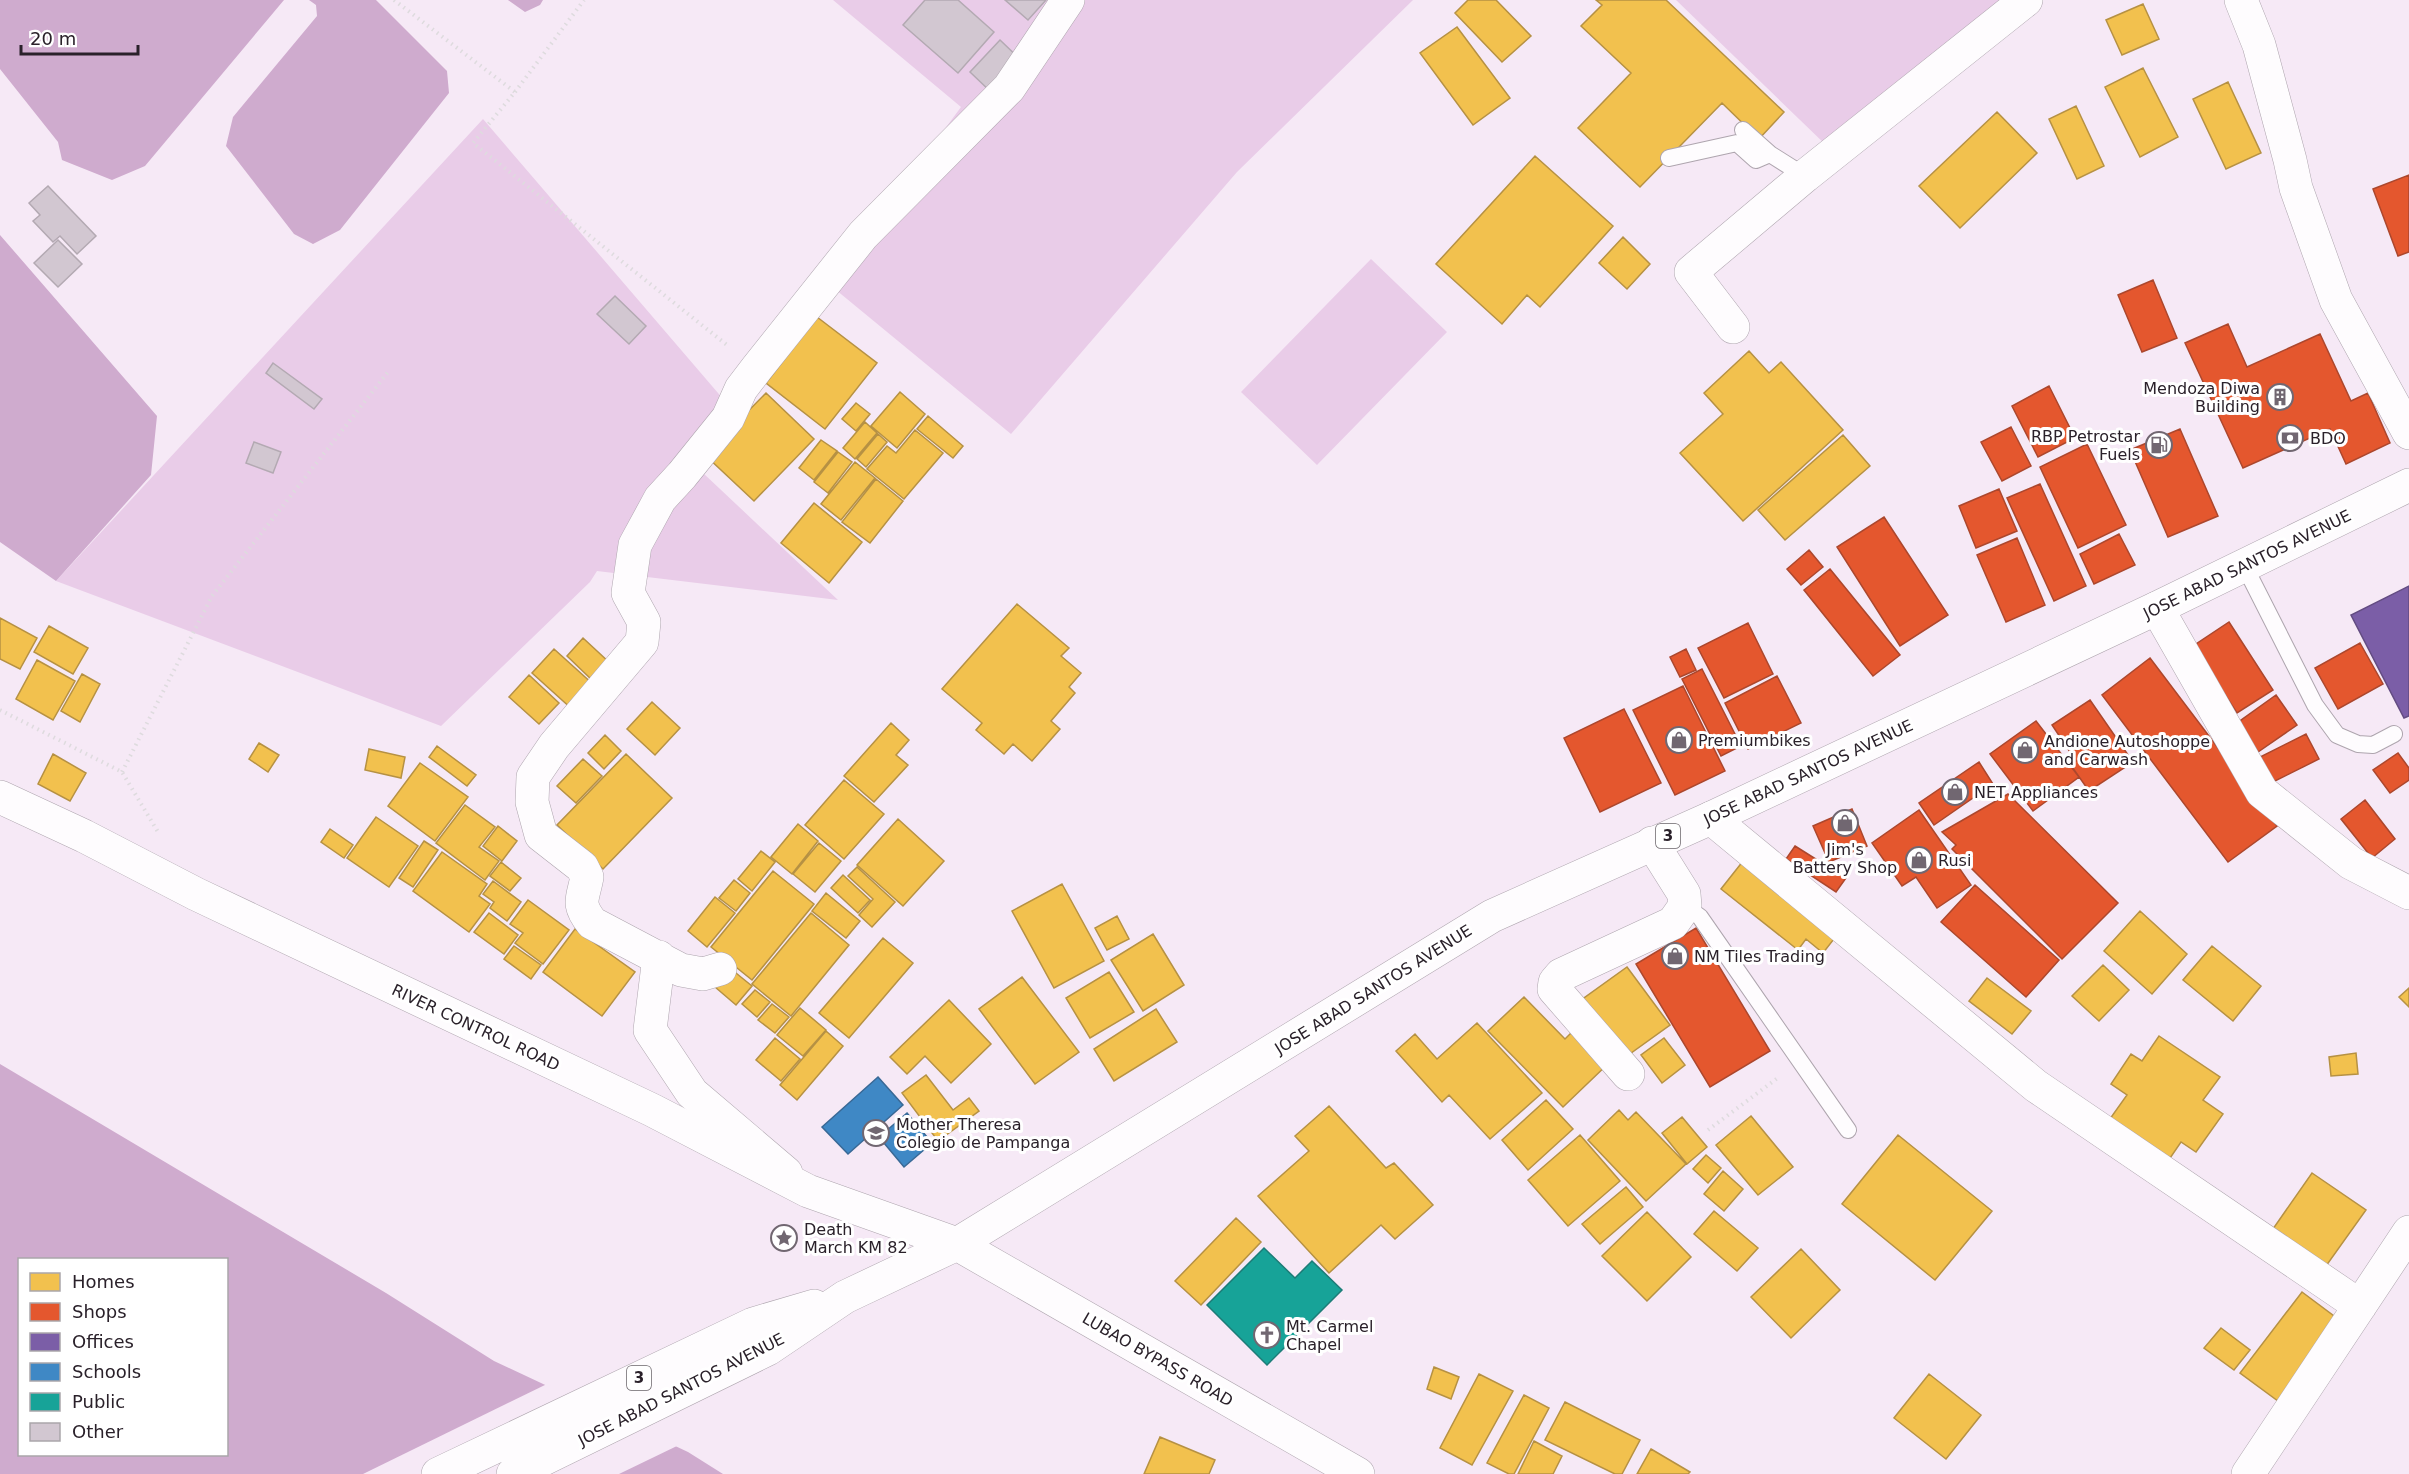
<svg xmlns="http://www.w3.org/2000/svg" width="2409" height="1474" viewBox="0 0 2409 1474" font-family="'DejaVu Sans',sans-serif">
	<rect width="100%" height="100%" fill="#f6e9f6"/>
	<!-- green -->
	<path fill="#e9cce8" d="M833 0H1413L1237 172 1011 434 830 285 961 107Z
		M1676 0H2009L1828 147Z
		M483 119 730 407 686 457 838 600 597 571 590 582 441 726 56 581Z
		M1371 259 1447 332 1317 465 1241 392Z"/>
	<!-- water -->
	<path fill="#cfabce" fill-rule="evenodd" d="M0 0H284L145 166 112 180 62 160 58 142 0 69Z
		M309 0H376L447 71 449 93 340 230 313 244 294 234 226 146 233 117 317 16 316 5Z
		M508 0H543L540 5 525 12Z
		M0 235 157 416 151 475 56 581 0 542Z
		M0 1064 386 1293 494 1361 688 1452 723 1474H0ZM20 1260H226V1454H20Z"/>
	<!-- pier -->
	<path fill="#f6e9f6" d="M547 1384 679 1445 619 1474H363Z"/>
	<!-- homes -->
	<path fill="#f2c14e" stroke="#b69143" stroke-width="1.5" d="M1468 0H1496L1531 36 1502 62 1455 13Z
		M1596 0H1666L1784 112 1759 139 1722 103 1640 187 1578 128 1631 73 1581 26 1602 5Z
		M2143 4 2159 39 2122 55 2106 20Z
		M1457 27 1510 98 1473 125 1420 53Z
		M2143 68 2178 137 2140 157 2105 87Z
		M2228 82 2261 153 2226 169 2193 99Z
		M2076 106 2104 166 2077 179 2049 119Z
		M1997 112 2037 153 1960 228 1919 186Z
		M1535 156 1613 226 1540 307 1527 295 1502 324 1436 264Z
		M1623 237 1650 264 1627 289 1599 263Z
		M817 317 877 363 825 429 766 383Z
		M1749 351 1769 373 1781 362 1843 430 1743 521 1680 453 1723 414 1704 393Z
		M900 392 925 414 897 448 871 426Z
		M766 393 814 439 754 501 705 455Z
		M856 403 870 414 856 431 842 419Z
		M928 416 963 446 953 458 917 429Z
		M865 422 877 433 855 459 843 448Z
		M915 430 943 453 904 499 867 469 887 446 896 453Z
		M878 434 887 442 866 467 857 459Z
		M1843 435 1870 466 1785 540 1758 510Z
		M821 440 837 451 814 480 799 468Z
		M838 452 852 462 828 493 814 482Z
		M855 462 875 478 841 520 821 504Z
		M876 479 903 501 870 543 842 522Z
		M814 503 862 542 829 583 781 543Z
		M1017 604 1069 648 1061 656 1081 673 1069 687 1075 693 1051 721 1060 729 1032 761 1013 744 1004 754 976 730 982 723 942 689Z
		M0 618 37 638 20 669 0 659Z
		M49 626 88 648 73 674 34 652Z
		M583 638 611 664 594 682 567 656Z
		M554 649 595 686 573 710 532 673Z
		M37 660 75 681 53 720 16 699Z
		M82 674 100 684 80 722 61 711Z
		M529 675 559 703 539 724 509 697Z
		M652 702 680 728 655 755 627 729Z
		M891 723 909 740 896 755 908 765 874 802 844 776Z
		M605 735 621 751 604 769 588 753Z
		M259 743 279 755 268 772 249 759Z
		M437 746 476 775 467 786 429 757Z
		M369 749 405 757 401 778 365 770Z
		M53 754 86 773 70 801 38 784Z
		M626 754 672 798 603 869 557 825Z
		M583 759 602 776 576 803 557 786Z
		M420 763 468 797 435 841 388 806Z
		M844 780 884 814 844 859 805 825Z
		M465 805 495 827 479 847 499 861 485 880 436 843Z
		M376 817 418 846 389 887 347 858Z
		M898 819 944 861 903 906 857 865Z
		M798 824 818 841 792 874 771 857Z
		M498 826 517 841 502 861 483 846Z
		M330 829 353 845 344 858 321 842Z
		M424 841 438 850 413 887 399 878Z
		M819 843 841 861 815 892 793 874Z
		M761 851 775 862 752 891 738 879Z
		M442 852 487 884 479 896 490 904 469 932 413 891Z
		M1747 856 1841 930 1823 953 1806 939 1798 950 1721 889Z
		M501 862 521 878 510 891 490 876Z
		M857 867 895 902 872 927 859 915 873 899 848 876Z
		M773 871 814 904 752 980 711 947Z
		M843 875 870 900 858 913 831 888Z
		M734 880 750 893 736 911 719 898Z
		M493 881 521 902 507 921 490 908 494 902 483 894Z
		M1062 884 1104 961 1054 988 1012 911Z
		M826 893 860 921 846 938 812 911Z
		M715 897 735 913 707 947 688 931Z
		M528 900 569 930 543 964 515 943 523 933 510 924Z
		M2140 911 2187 954 2152 994 2104 951Z
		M489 913 518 935 504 954 474 932Z
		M811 913 849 945 791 1016 752 984Z
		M1117 916 1129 939 1107 950 1095 928Z
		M575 929 635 972 602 1016 543 972Z
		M1153 934 1184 985 1143 1011 1111 960Z
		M883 938 913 963 849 1038 819 1013Z
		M514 946 541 965 531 979 504 959Z
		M2212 946 2261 986 2233 1021 2183 980Z
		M2103 965 2129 990 2099 1021 2072 996Z
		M1627 967 1670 1025 1620 1061 1577 1003Z
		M731 969 752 986 736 1005 715 987Z
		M1109 972 1134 1012 1090 1038 1066 998Z
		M1022 977 1079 1052 1035 1084 979 1009Z
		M1987 978 2031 1011 2012 1034 1969 1001Z
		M2409 988V1007L2399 997Z
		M755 990 770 1002 757 1017 742 1004Z
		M1524 997 1565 1039 1578 1026 1612 1060 1563 1107 1488 1031Z
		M949 1000 991 1044 951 1083 925 1056 907 1074 890 1057Z
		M772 1004 789 1017 775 1033 758 1020Z
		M800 1008 826 1030 803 1056 777 1035Z
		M1156 1009 1177 1042 1114 1081 1094 1049Z
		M1477 1023 1542 1093 1490 1139 1449 1095 1442 1102 1396 1051 1415 1034 1437 1059Z
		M826 1031 843 1046 797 1100 780 1085Z
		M2159 1036 2220 1077 2203 1100 2223 1114 2196 1152 2181 1142 2166 1164 2107 1123 2127 1095 2111 1084 2131 1054 2142 1061Z
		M775 1038 800 1059 781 1081 756 1060Z
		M1664 1038 1685 1065 1662 1083 1641 1055Z
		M2356 1053 2358 1074 2331 1076 2329 1057Z
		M926 1075 953 1110 969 1098 979 1111 938 1141 902 1093Z
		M1546 1100 1573 1129 1528 1170 1502 1140Z
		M1329 1106 1386 1168 1394 1163 1433 1205 1395 1239 1381 1225 1329 1273 1258 1196 1309 1151 1295 1136Z
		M1619 1110 1628 1120 1636 1112 1686 1164 1646 1201 1588 1140Z
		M1751 1116 1793 1167 1758 1195 1716 1145Z
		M1682 1117 1707 1147 1687 1164 1662 1133Z
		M1580 1135 1620 1181 1568 1226 1528 1180Z
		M1898 1135 1992 1211 1935 1280 1842 1204Z
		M1706 1155 1721 1168 1708 1183 1693 1169Z
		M1723 1171 1743 1189 1724 1211 1704 1194Z
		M2312 1173 2366 1210 2321 1273 2268 1236Z
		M1626 1187 1643 1207 1600 1244 1582 1224Z
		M1714 1211 1758 1248 1737 1271 1694 1234Z
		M1647 1212 1691 1257 1647 1301 1602 1256Z
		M1236 1218 1261 1242 1201 1305 1175 1281Z
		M1801 1249 1840 1290 1791 1338 1751 1297Z
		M2302 1292 2342 1322 2282 1404 2240 1373Z
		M2221 1328 2250 1350 2234 1370 2204 1348Z
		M1434 1367 1459 1377 1451 1399 1427 1389Z
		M1479 1374 1513 1391 1472 1465 1440 1448Z
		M1929 1374 1981 1415 1946 1459 1894 1418Z
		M1524 1395 1549 1408 1514 1474H1509L1487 1463Z
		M1565 1402 1640 1440 1622 1474H1615L1545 1440Z
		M1160 1437 1215 1460 1209 1474H1144Z
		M1534 1441 1562 1456 1553 1474H1518Z
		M1651 1449 1690 1472 1688 1474H1637Z"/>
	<!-- shops -->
	<path fill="#e4572e" stroke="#ac472d" stroke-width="1.5" d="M2409 175V252L2398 256 2373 189Z
		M2153 280 2177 338 2142 352 2118 295Z
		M2228 324 2247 367 2320 334 2351 401 2368 393 2390 443 2346 464 2330 429 2243 468 2185 343Z
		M2049 386 2075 438 2038 457 2012 406Z
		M2011 427 2031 466 2002 481 1981 442Z
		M2180 429 2218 516 2168 537 2130 450Z
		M2087 444 2126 525 2078 548 2040 467Z
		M2040 484 2086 586 2054 601 2007 498Z
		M1999 489 2017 531 1976 548 1959 506Z
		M1884 517 1948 615 1900 646 1837 547Z
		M2119 534 2135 565 2094 584 2080 554Z
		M2017 538 2045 605 2006 622 1977 555Z
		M1809 550 1823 567 1801 585 1787 569Z
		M1830 569 1900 655 1873 676 1804 590Z
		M2229 622 2273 690 2237 713 2193 646Z
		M1748 623 1773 674 1724 698 1698 648Z
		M2360 643 2383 684 2338 709 2315 668Z
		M1686 649 1696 670 1680 677 1670 657Z
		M2150 658 2277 826 2228 862 2102 695Z
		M1702 669 1741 746 1721 756 1682 679Z
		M1777 676 1801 723 1748 749 1725 703Z
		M1683 686 1725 771 1675 795 1633 710Z
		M2276 695 2297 725 2258 752 2237 723Z
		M2090 700 2133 762 2089 791 2070 764 2076 761 2052 725Z
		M1624 709 1661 783 1600 812 1564 738Z
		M2036 721 2079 777 2033 811 1990 754Z
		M2306 734 2319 759 2271 783 2258 758Z
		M2398 753 2409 768V780L2390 793 2373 770Z
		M1979 762 1993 784 1934 825 1919 803Z
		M2008 794 2118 903 2062 959 1952 849 1956 845 1942 832Z
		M2365 800 2395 839 2372 858 2341 819Z
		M1852 809 1867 846 1829 862 1813 826Z
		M1919 810 1971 885 1937 908 1916 877 1902 886 1872 843Z
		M1795 846 1846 878 1836 892 1786 859Z
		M1975 885 2059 960 2026 997 1941 922Z
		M1696 928 1770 1051 1710 1087 1636 964Z"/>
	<!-- offices -->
	<path fill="#7b5ea7" stroke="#634c82" stroke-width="1.5" d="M2409 586V716L2404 718 2351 615Z"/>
	<!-- schools -->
	<path fill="#3f88c5" stroke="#396996" stroke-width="1.5" d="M878 1077 903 1105 848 1154 822 1127Z
		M907 1113 932 1143 904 1167 879 1137Z"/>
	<!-- public -->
	<path fill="#17a398" stroke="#1d7c77" stroke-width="1.5" d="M1264 1248 1295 1278 1312 1261 1342 1290 1267 1365 1207 1305Z"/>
	<!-- building -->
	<path fill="#d2c7d1" stroke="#b3a9b2" stroke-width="1.5" d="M925 0H958L994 32 958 73 903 25Z
		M1005 0H1046L1028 20Z
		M1000 40 1023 62 992 93 970 72Z
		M48 186 96 236 77 254 60 236 53 242 33 221 40 215 29 203Z
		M58 240 82 264 58 287 34 263Z
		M615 296 646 326 629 344 597 314Z
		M273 363 322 399 314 409 266 373Z
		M254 442 281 452 273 473 246 463Z"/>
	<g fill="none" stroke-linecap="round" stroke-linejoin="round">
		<defs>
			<path id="service" d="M1743 130 1770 154 1805 176
				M1669 158 1737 143 1756 160 1770 154
				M2244 565 2315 705 2337 735 2358 744 2373 745 2394 734
				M1685 906 1700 917 1848 1130"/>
			<path id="minor" d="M2241 0 2259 45 2290 160 2296 188 2336 300 2409 433
				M1733 327 1691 272 1805 176 2026 0
				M2157 608 2262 792 2351 863 2409 893
				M1711 818 2036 1086 2360 1306
				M659 957 650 1030 692 1093 786 1173
				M720 969 703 974 681 970 592 923C576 903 583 899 587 877L582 867 541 835 532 802 533 777 554 746 642 642 644 622 628 593 635 545 660 499 682 475 728 418 741 389 757 368 863 235 1009 88 1068 0
				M1628 1074 1554 989 1555 982 1561 975 1673 923 1685 906 1684 894 1652 843
				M2248 1474 2409 1232"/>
			<path id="tertiary" d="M0 797 84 836 196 894 652 1110 808 1191 957 1244"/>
			<path id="primary" d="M957 1244 1492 916 1711 818 2157 608 2409 485"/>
			<path id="trunk" d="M438 1474 753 1324 814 1306
				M513 1474 768 1349 845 1297 957 1244 1358 1474"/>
		</defs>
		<!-- service casing -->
		<use href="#service" stroke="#aea5ae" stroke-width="18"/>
		<!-- minor casing -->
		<use href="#minor" stroke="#aea5ae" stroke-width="34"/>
		<!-- tertiary casing -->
		<use href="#tertiary" stroke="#aea5ae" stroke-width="34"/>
		<!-- primary casing -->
		<use href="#primary" stroke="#aea5ae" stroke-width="34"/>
		<!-- trunk casing -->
		<use href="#trunk" stroke="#aea5ae" stroke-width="34"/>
		<!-- path -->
		<path stroke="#dedbde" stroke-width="4" stroke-dasharray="1.5 4.5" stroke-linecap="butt" d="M394 0 515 92 473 143 727 345
			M515 92 584 0
			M0 710 122 772 158 832
			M122 772 212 596 388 372
			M1708 1130 1779 1077"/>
		<!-- service -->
		<use href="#service" stroke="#fefcfe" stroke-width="16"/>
		<!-- minor -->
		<use href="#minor" stroke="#fefcfe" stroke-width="33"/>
		<!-- tertiary -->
		<use href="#tertiary" stroke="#fefcfe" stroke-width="33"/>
		<!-- primary -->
		<use href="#primary" stroke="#fefcfe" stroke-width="33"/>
		<!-- trunk -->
		<use href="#trunk" stroke="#fefcfe" stroke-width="33"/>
	</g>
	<!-- icons -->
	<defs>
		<symbol id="building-ring" viewBox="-11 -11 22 22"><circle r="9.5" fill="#fff" stroke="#716771" stroke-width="1.5"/><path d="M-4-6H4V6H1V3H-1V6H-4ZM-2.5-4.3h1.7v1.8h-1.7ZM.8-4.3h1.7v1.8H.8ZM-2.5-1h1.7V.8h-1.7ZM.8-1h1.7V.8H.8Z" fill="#716771"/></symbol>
		<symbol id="bank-ring" viewBox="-11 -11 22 22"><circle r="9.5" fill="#fff" stroke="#716771" stroke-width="1.5"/><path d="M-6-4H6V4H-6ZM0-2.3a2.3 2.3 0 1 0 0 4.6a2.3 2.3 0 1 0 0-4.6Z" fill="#716771"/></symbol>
		<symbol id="fuel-ring" viewBox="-11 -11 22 22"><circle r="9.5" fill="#fff" stroke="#716771" stroke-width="1.5"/><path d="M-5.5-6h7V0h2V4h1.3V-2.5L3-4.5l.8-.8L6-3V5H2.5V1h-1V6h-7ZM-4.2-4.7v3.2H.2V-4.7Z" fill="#716771"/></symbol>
		<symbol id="shop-ring" viewBox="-11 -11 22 22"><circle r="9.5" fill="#fff" stroke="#716771" stroke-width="1.5"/><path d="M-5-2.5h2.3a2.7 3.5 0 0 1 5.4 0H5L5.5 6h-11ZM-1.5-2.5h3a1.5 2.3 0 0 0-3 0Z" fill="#716771"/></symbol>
		<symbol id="university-ring" viewBox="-11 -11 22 22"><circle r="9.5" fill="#fff" stroke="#716771" stroke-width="1.5"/><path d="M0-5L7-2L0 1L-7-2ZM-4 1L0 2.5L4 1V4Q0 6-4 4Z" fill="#716771"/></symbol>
		<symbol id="sight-ring" viewBox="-11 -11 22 22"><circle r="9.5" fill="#fff" stroke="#716771" stroke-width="1.5"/><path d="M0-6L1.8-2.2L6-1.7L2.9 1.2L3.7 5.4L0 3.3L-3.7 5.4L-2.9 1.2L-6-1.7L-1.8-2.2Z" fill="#716771"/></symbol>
		<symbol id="church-ring" viewBox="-11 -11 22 22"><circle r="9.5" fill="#fff" stroke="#716771" stroke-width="1.5"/><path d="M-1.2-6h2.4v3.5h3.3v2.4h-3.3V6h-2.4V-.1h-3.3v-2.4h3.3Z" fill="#716771"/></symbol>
	</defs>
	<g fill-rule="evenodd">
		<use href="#building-ring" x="2265" y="382" width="30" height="30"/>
		<use href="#bank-ring" x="2275" y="423" width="30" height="30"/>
		<use href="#fuel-ring" x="2144" y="430" width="30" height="30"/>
		<use href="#shop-ring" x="1664" y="725" width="30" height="30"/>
		<use href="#shop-ring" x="2010" y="735" width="30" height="30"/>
		<use href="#shop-ring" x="1940" y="777" width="30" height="30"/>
		<use href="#shop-ring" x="1830" y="808" width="30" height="30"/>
		<use href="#shop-ring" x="1904" y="845" width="30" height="30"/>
		<use href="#shop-ring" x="1660" y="941" width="30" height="30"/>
		<use href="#university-ring" x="861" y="1118" width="30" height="30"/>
		<use href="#sight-ring" x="769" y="1223" width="30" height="30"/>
		<use href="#church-ring" x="1252" y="1320" width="30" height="30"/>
	</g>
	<g text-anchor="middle" stroke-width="6" stroke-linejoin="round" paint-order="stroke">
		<!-- shield labels -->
		<g fill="#fff" stroke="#6a646a" stroke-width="1.5">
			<rect x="1656" y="824" width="24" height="24" rx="4.5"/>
			<rect x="627" y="1366" width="24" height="24" rx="4.5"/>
		</g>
		<g font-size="15" font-weight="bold" fill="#2a212a">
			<text x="1668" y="841">3</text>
			<text x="639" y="1383">3</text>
		</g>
		<!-- poi labels -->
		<g font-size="16" fill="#2a212a" stroke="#fff" text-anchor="start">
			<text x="2260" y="394" text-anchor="end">Mendoza Diwa<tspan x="2260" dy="18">Building</tspan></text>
			<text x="2140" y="442" text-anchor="end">RBP Petrostar<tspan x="2140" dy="18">Fuels</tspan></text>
			<text x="2310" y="444">BDO</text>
			<text x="1698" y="746">Premiumbikes</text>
			<text x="2044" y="747">Andione Autoshoppe<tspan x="2044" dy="18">and Carwash</tspan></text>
			<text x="1974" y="798">NET Appliances</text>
			<text x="1845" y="855" text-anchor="middle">Jim's<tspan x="1845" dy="18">Battery Shop</tspan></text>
			<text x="1938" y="866">Rusi</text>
			<text x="1694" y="962">NM Tiles Trading</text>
			<text x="896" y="1130">Mother Theresa<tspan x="896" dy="18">Colegio de Pampanga</tspan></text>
			<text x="804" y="1235">Death<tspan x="804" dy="18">March KM 82</tspan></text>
			<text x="1286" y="1332">Mt. Carmel<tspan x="1286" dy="18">Chapel</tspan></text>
		</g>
		<!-- street labels -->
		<g font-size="16" fill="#2a212a" stroke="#fff">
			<text transform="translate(2247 564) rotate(-26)" y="6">JOSE ABAD SANTOS AVENUE</text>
			<text transform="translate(1808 772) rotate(-25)" y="6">JOSE ABAD SANTOS AVENUE</text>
			<text transform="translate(1373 989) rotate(-32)" y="6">JOSE ABAD SANTOS AVENUE</text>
			<text transform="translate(476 1027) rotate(25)" y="6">RIVER CONTROL ROAD</text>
			<text transform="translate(1158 1359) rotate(30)" y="6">LUBAO BYPASS ROAD</text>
			<text transform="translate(681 1389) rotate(-27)" y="6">JOSE ABAD SANTOS AVENUE</text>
		</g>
	</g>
	<!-- legend -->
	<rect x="18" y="1258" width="210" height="198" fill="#ffffff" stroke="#aaa6aa" stroke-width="1.5"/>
	<rect x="30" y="1273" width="30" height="18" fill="#f2c14e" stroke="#aaa6aa" stroke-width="1.5"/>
	<text x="72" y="1288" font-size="18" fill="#2a212a">Homes</text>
	<rect x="30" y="1303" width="30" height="18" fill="#e4572e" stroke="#aaa6aa" stroke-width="1.5"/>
	<text x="72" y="1318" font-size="18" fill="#2a212a">Shops</text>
	<rect x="30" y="1333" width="30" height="18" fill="#7b5ea7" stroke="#aaa6aa" stroke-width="1.5"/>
	<text x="72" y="1348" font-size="18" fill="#2a212a">Offices</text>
	<rect x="30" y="1363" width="30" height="18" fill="#3f88c5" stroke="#aaa6aa" stroke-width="1.5"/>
	<text x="72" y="1378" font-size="18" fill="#2a212a">Schools</text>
	<rect x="30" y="1393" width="30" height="18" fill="#17a398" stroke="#aaa6aa" stroke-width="1.5"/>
	<text x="72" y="1408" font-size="18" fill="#2a212a">Public</text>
	<rect x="30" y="1423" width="30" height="18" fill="#d2c7d1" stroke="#aaa6aa" stroke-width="1.5"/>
	<text x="72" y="1438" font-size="18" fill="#2a212a">Other</text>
	<!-- scale -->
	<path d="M21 45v9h117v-9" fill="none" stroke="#2a212a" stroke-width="3"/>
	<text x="30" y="45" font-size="18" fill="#2a212a" stroke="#ffffff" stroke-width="4.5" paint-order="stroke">20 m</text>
</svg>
